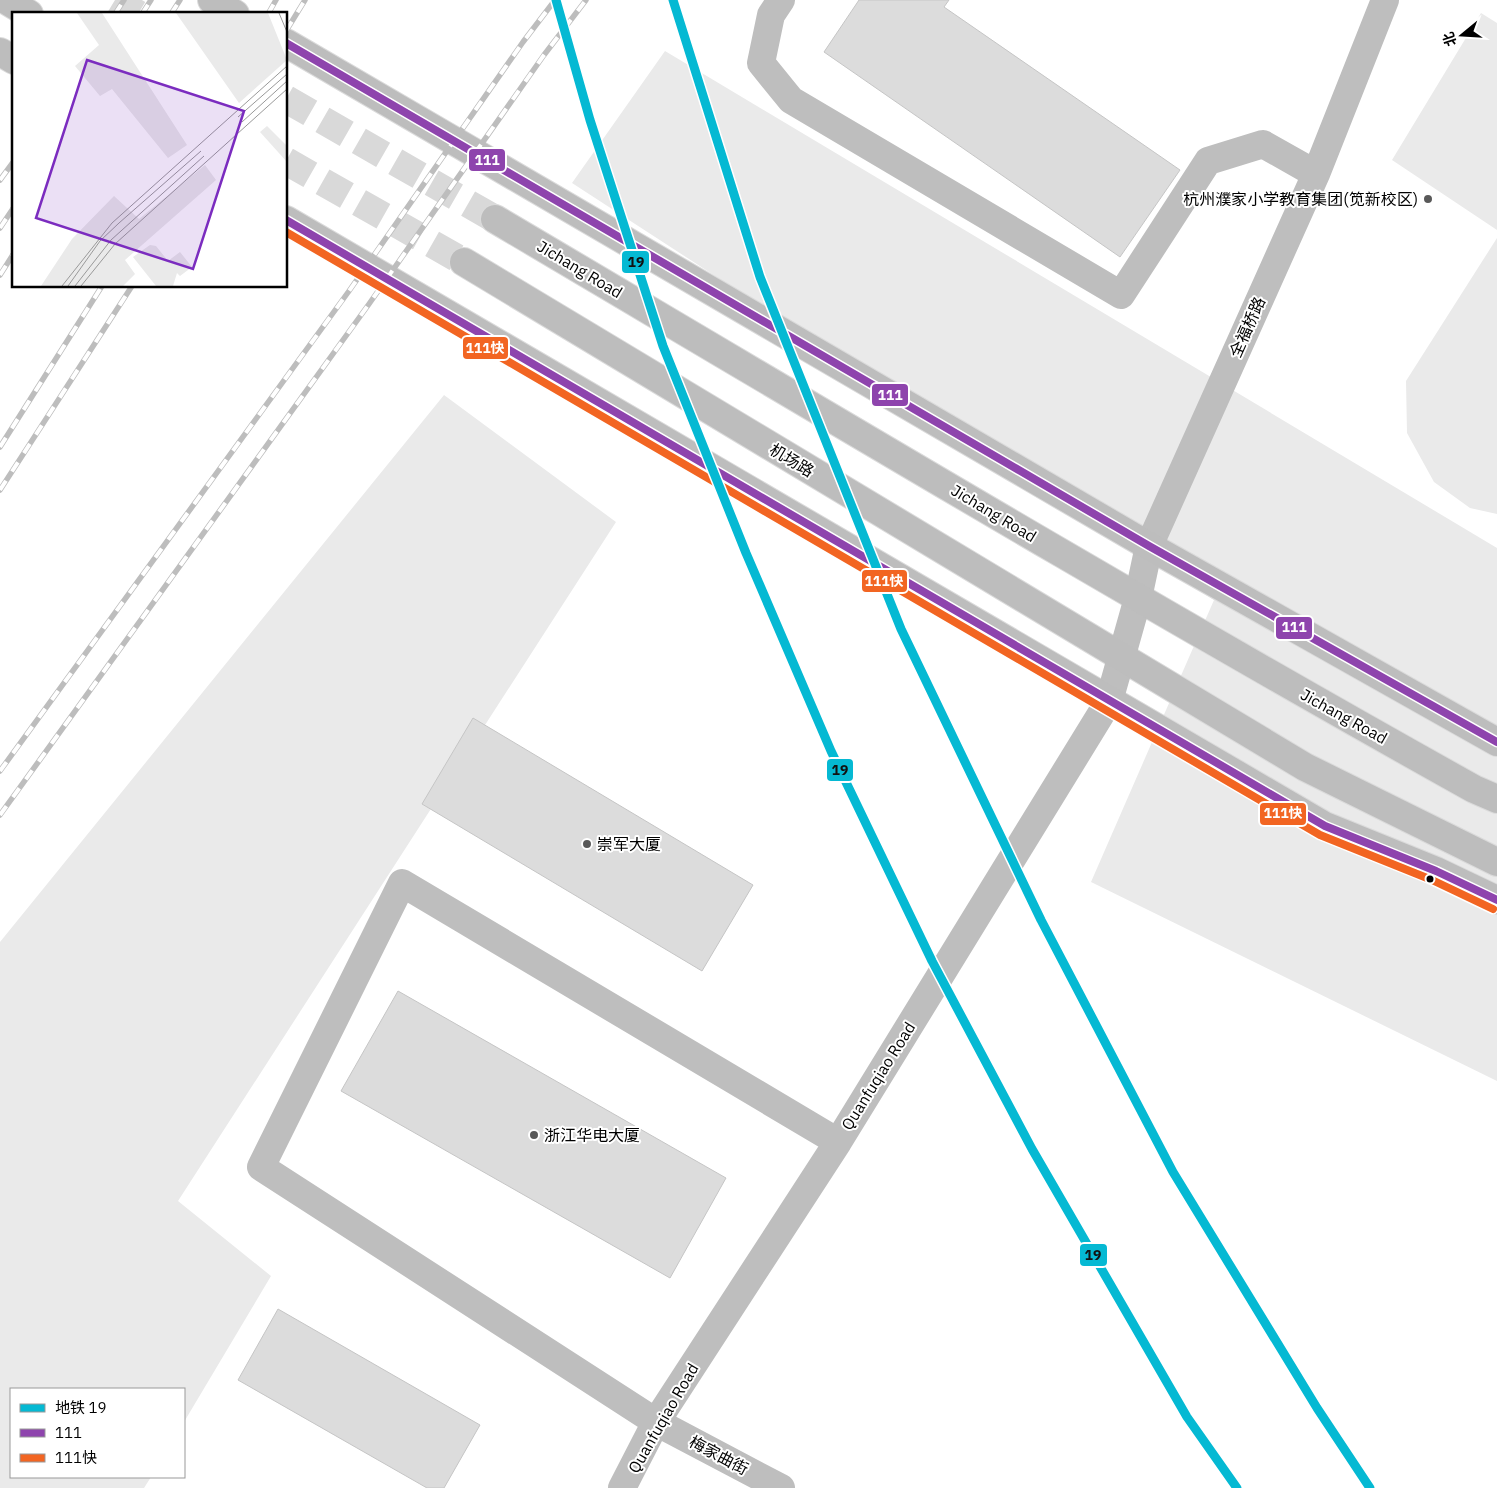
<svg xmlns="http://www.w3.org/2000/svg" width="1497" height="1488" viewBox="0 0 1497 1488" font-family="'IBM Plex Sans','Noto Sans SC',sans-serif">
	<rect width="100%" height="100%" fill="#fff"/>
	<!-- green -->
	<path fill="#eaeaea" d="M1481 13 1497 23V230L1392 160Z
		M665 51 1497 548V1081L1091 882 1214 600 572 183Z
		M1497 238V514L1470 508 1434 482 1407 433 1406 381Z
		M444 395 616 522 178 1201 271 1276 184 1422V1389H11V1477H151L144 1488H0V942Z"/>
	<!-- building -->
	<path fill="#dcdcdc" stroke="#c5c5c5" d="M859 0H949L944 7 1180 170 1120 257 824 52Z
		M473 718 753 885 702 971 422 804Z
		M398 991 726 1178 670 1278 341 1091Z
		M278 1309 480 1425 444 1488H427L238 1380Z"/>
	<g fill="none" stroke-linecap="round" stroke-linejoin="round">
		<!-- major-tunnel -->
		<path stroke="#d9d9d9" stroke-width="28" stroke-dasharray="28 14" stroke-linecap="butt" d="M115 0 138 14
			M286 99 495 219
			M286 161 464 262"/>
		<defs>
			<path id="major" d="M6 0 29 14
				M212 0 235 14
				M286 43 1149 546 1497 742
				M0 52 14 60
				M495 219C820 411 1144 605 1474 789L1497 799
				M286 220 1325 826 1436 871 1497 900
				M464 262 1305 767 1497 862"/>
		</defs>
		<!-- major casing -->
		<use href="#major" stroke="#dbdbdb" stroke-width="30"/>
		<!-- minor -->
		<path stroke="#bebebe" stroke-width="28" d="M781 0 771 15 761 63 791 100 1121 295 1208 161 1263 144 1316 174
			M622 1488 656 1422 838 1142 1109 701 1138 598 1149 546 1316 174 1385 0
			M781 1488 656 1422 261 1167 402 883 838 1142"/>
		<!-- major -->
		<use href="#major" stroke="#bdbdbd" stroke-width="28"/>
		<defs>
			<path id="rail" d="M115 14 124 0
				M142 14 151 0
				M171 14 180 0
				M268 14 276 0
				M286 31 305 0
				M0 180 14 161
				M0 228 14 207
				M0 275 14 253
				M0 447 102 286
				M0 490 132 286
				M0 771 349 291 523 42 555 0
				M0 815 369 304 544 55 586 0"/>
		</defs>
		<!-- rail casing -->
		<use href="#rail" stroke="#bdbdbd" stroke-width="5.5"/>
		<!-- rail -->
		<use href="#rail" stroke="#fff" stroke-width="4" stroke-dasharray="11" stroke-linecap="butt"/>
		<defs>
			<path id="bus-1" d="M286 43 1149 546 1497 742
				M286 220 1325 826 1436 871 1497 900"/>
			<path id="bus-2" d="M286 232 1320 835 1432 880 1493 909"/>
		</defs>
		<!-- bus-1 casing -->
		<use href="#bus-1" stroke="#fff" stroke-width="11"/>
		<!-- bus-2 casing -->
		<use href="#bus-2" stroke="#fff" stroke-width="11"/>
		<!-- bus-1 -->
		<use href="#bus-1" stroke="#8e44ad" stroke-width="8"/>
		<!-- bus-2 -->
		<use href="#bus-2" stroke="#f26522" stroke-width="8"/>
		<defs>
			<path id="metro-1" d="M556 0 590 120 663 346 746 553 831 751 932 961 1032 1149 1187 1417 1237 1488
				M673 0 760 277 901 629 1041 920 1173 1172 1317 1408 1370 1488"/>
		</defs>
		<!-- metro-1 casing -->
		<use href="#metro-1" stroke="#fff" stroke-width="12"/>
		<!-- metro-1 -->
		<use href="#metro-1" stroke="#05b9d3" stroke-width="9"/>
	</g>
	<!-- markers -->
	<g fill="#595959" stroke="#fff" stroke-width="2">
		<circle cx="1428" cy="199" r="5"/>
		<circle cx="587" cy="844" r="5"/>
		<circle cx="534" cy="1135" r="5"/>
	</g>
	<circle fill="#000" stroke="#fff" stroke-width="2" cx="1430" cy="879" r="4.5"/>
	<g text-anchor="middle" stroke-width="4" stroke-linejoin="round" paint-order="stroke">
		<!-- poi labels -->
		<g font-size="16" fill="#000" stroke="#fff" text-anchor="start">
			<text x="1418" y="205" text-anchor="end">杭州濮家小学教育集团(笕新校区)</text>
			<text x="597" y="850">崇军大厦</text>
			<text x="544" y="1141">浙江华电大厦</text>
		</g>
		<!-- street labels -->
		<g font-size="16" fill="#000" stroke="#fff">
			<text transform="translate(580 269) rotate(31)" y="6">Jichang Road</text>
			<text transform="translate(1247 327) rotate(-66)" y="6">全福桥路</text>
			<text transform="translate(792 460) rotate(31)" y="6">机场路</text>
			<text transform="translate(994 513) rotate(31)" y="6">Jichang Road</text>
			<text transform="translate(1344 716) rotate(29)" y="6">Jichang Road</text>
			<text transform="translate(878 1076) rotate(-58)" y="6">Quanfuqiao Road</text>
			<text transform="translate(663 1418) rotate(-60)" y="6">Quanfuqiao Road</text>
			<text transform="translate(719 1455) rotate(28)" y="6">梅家曲街</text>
		</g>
	</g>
	<!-- overview -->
	<g transform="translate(12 12)">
		<rect width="275" height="275" fill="#fff"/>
		<path d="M65 1H90L175 133 156 146 100 77 88 84 63 54 87 33ZM164 1H256L275 48 227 91ZM255 114 275 134V150L248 120ZM193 153 204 168 113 248 123 262 111 274H29L60 227 102 184 127 207ZM138 233 144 234 156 249 168 240 180 255 168 264 165 261 161 274H144L121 245Z" fill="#eaeaea"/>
		<path fill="none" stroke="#999" stroke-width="1" d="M267 1 275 20M226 105 275 62M230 110 275 69M50 274 100 211 275 54M56 274 88 229 107 211 189 139M63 274 99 228 192 144M69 274 103 232 275 77"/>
		<path fill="#7b2cbf" fill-opacity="0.15" stroke="#7b2cbf" stroke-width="2.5" d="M75 48 232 99 181 257 24 206Z"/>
		<rect width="275" height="275" fill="none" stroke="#000" stroke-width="2.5"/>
	</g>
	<g stroke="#fff" stroke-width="2">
		<rect x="468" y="148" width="38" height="24" rx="5" fill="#8e44ad"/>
		<rect x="621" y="250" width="29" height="24" rx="5" fill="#05b9d3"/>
		<rect x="462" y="336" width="47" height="24" rx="5" fill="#f26522"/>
		<rect x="871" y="383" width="38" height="24" rx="5" fill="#8e44ad"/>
		<rect x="861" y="569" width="47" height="24" rx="5" fill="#f26522"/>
		<rect x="1275" y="616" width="38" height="24" rx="5" fill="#8e44ad"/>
		<rect x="826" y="758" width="28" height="24" rx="5" fill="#05b9d3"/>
		<rect x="1259" y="802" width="48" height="24" rx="5" fill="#f26522"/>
		<rect x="1079" y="1243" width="29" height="24" rx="5" fill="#05b9d3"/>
	</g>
	<g font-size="14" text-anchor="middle" font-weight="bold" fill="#fff">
		<text x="487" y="165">111</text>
		<text x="485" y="353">111快</text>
		<text x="890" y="400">111</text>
		<text x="884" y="586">111快</text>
		<text x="1294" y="632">111</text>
		<text x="1283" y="818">111快</text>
	</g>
	<g font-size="14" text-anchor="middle" font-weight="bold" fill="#111">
		<text x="636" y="267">19</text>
		<text x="840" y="775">19</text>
		<text x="1093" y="1260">19</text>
	</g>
	<!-- legend -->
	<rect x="10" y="1388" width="175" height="90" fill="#ffffff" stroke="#999999"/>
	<rect x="20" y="1404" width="25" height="8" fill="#05b9d3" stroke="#999999"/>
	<text x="55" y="1413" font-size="15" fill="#000000">地铁 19</text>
	<rect x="20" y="1429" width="25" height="8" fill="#8e44ad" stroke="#999999"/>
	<text x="55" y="1438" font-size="15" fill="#000000">111</text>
	<rect x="20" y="1454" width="25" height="8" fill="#f26522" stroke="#999999"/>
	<text x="55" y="1463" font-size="15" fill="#000000">111快</text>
	<!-- north arrow -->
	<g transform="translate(1462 35) rotate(252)" stroke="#ffffff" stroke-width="4" paint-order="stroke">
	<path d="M0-4L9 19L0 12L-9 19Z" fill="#000000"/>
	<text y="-8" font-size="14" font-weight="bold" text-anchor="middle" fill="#000000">北</text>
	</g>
</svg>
